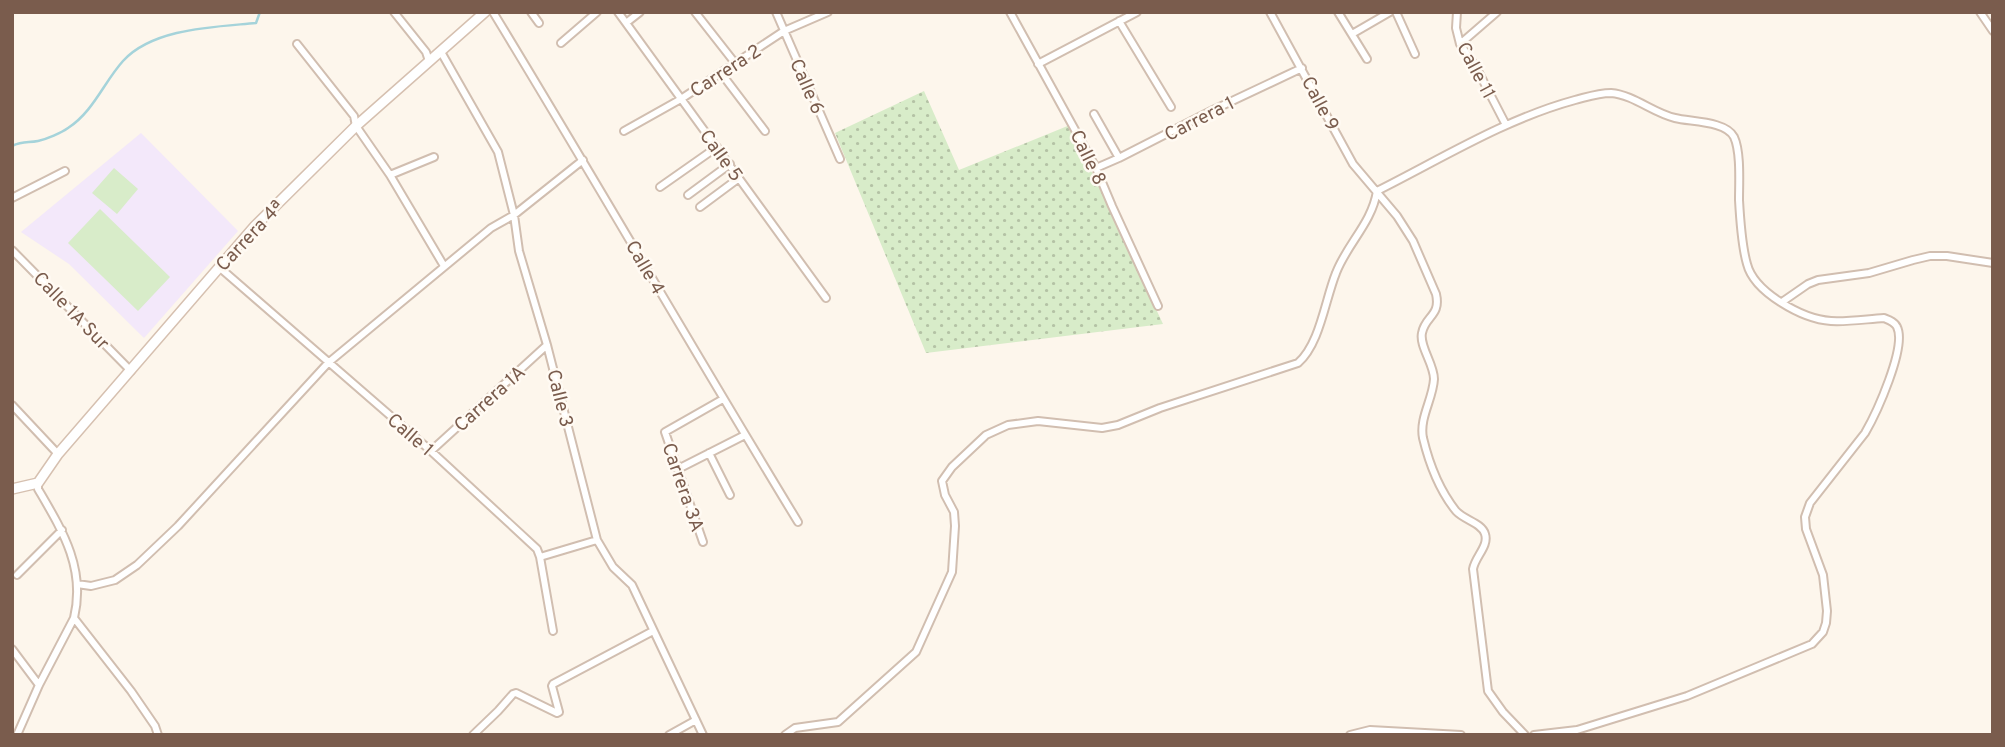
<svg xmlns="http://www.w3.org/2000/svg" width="2005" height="747" viewBox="0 0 2005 747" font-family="Overpass,sans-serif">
	<defs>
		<pattern id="grass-dots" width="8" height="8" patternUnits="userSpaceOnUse" patternTransform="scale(1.75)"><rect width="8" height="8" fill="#d8ecc9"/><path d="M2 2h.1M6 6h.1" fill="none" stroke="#b4c2a5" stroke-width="1.8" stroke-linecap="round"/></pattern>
	</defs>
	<rect width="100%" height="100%" fill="#fdf6ec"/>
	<!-- education -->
	<path fill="#f3e8fa" d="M141 133 238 231 144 338 69 264 21 232Z"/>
	<!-- grass -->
	<path fill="url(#grass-dots)" d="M924 91 959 170 1070 125 1163 324 926 353 835 133Z"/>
	<!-- park -->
	<path fill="#d8ecc9" d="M114 168 138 189 117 214 92 193Z
		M100 209 170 277 138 311 68 243Z"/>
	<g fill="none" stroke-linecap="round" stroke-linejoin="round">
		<!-- stream -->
		<path stroke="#a5d3da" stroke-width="2.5" d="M12 146C23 141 28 143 38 141 47 139 61 133 68 128 93 112 104 82 123 61 153 28 215 27 256 23L260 12"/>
		<defs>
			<path id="street" d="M394 12 426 52 429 61
				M493 12C596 181 695 353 798 522
				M531 12 539 23
				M618 12 826 298
				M695 12 735 63
				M776 12 840 159
				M1010 12 1096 168 1112 206 1158 306
				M1270 12 1353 164 1397 216 1413 241 1436 294C1441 316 1425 316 1422 333 1419 346 1434 364 1434 379 1433 399 1419 418 1423 438 1429 463 1440 491 1456 511 1464 520 1482 523 1485 534 1489 546 1475 557 1473 569L1488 691 1503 712 1525 735
				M1338 12 1367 59
				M1396 12 1415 54
				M1457 12 1456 28 1460 44 1476 67 1506 125
				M1980 12 1993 31
				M1119 21 1171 107
				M626 23 640 12
				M1352 34 1390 12
				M561 43 597 12
				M297 44 354 116 356 126 390 175 444 266
				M1460 44 1497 12
				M441 52 498 152 514 215 519 251 547 345 597 540 613 567 632 585 703 735
				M1038 64 1137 12
				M721 73 765 131
				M1094 114 1119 158
				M624 131 681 99 784 31 828 12
				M1096 168 1119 158 1213 110 1302 68
				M390 175 434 157
				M660 187 717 147
				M1377 191C1441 159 1505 119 1575 100 1587 97 1598 93 1611 93 1634 95 1653 113 1675 118 1691 122 1726 121 1734 137 1741 152 1739 183 1739 200 1740 218 1742 247 1747 264 1754 292 1802 319 1831 321 1848 322 1867 319 1884 318 1889 320 1895 322 1897 327 1907 347 1876 414 1865 433L1810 503 1805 517 1806 529 1823 575 1827 611 1826 623 1823 632 1812 644 1687 696 1577 730 1534 735
				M688 195 730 164
				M12 198 65 171
				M700 207 739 178
				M12 250 131 371
				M219 267 431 451 537 549 540 557 553 631
				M1782 302 1808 284 1818 280 1869 273 1913 260 1930 256H1947L1993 263
				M12 405 58 454
				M431 451 547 345
				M709 453 730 495
				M678 469 745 435
				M703 542 665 432 723 399
				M540 557 597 540
				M17 575 62 530
				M77 584 91 586 115 580 137 565 178 526 328 363 491 228 514 215 583 160
				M74 618 131 691 155 726 158 735
				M12 649 39 685
				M17 735 39 685 74 618C86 568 62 530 38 489V483
				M473 735 498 711 513 694 516 693 557 713 559 712 552 686 553 684 653 631
				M669 735 696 720
				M785 735 795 728 838 722 916 652 952 572 955 526 954 512 945 495 942 481 952 467 986 435 1008 425 1038 421 1102 428 1118 425 1160 408 1298 363C1320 344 1325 300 1336 273 1347 244 1372 223 1377 191
				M1350 735 1370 730 1461 735"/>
			<path id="secondary" d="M12 489 38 483 58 454 255 226 356 126 485 12"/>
		</defs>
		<!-- street casing -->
		<use href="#street" stroke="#d1beb0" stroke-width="10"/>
		<!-- secondary casing -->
		<use href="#secondary" stroke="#d6c0b0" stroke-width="12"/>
		<!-- street -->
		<use href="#street" stroke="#fff" stroke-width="6"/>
		<!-- secondary -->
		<use href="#secondary" stroke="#fff" stroke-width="9"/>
	</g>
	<g text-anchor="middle" stroke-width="5" stroke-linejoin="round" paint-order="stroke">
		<!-- street labels -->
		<g font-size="19" fill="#7a5c4d" stroke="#fffaf3">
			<text transform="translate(725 70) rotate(-33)" y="7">Carrera 2</text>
			<text transform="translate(1477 70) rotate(62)" y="7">Calle 11</text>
			<text transform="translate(808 86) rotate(66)" y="7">Calle 6</text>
			<text transform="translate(1321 103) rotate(62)" y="7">Calle 9</text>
			<text transform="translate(1199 118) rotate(-27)" y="7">Carrera 1</text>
			<text transform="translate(722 155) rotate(54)" y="7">Calle 5</text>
			<text transform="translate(1089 157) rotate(64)" y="7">Calle 8</text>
			<text transform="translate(249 235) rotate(-47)" y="7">Carrera 4ª</text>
			<text transform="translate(646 267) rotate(60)" y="7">Calle 4</text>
			<text transform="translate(72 310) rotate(46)" y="7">Calle 1A Sur</text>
			<text transform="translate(489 398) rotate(-42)" y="7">Carrera 1A</text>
			<text transform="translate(561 398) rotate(76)" y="7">Calle 3</text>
			<text transform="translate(411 434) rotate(41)" y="7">Calle 1</text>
			<text transform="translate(684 487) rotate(71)" y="7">Carrera 3A</text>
		</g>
	</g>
	<!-- border -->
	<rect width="2005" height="747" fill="none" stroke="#7a5c4d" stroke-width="28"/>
</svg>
